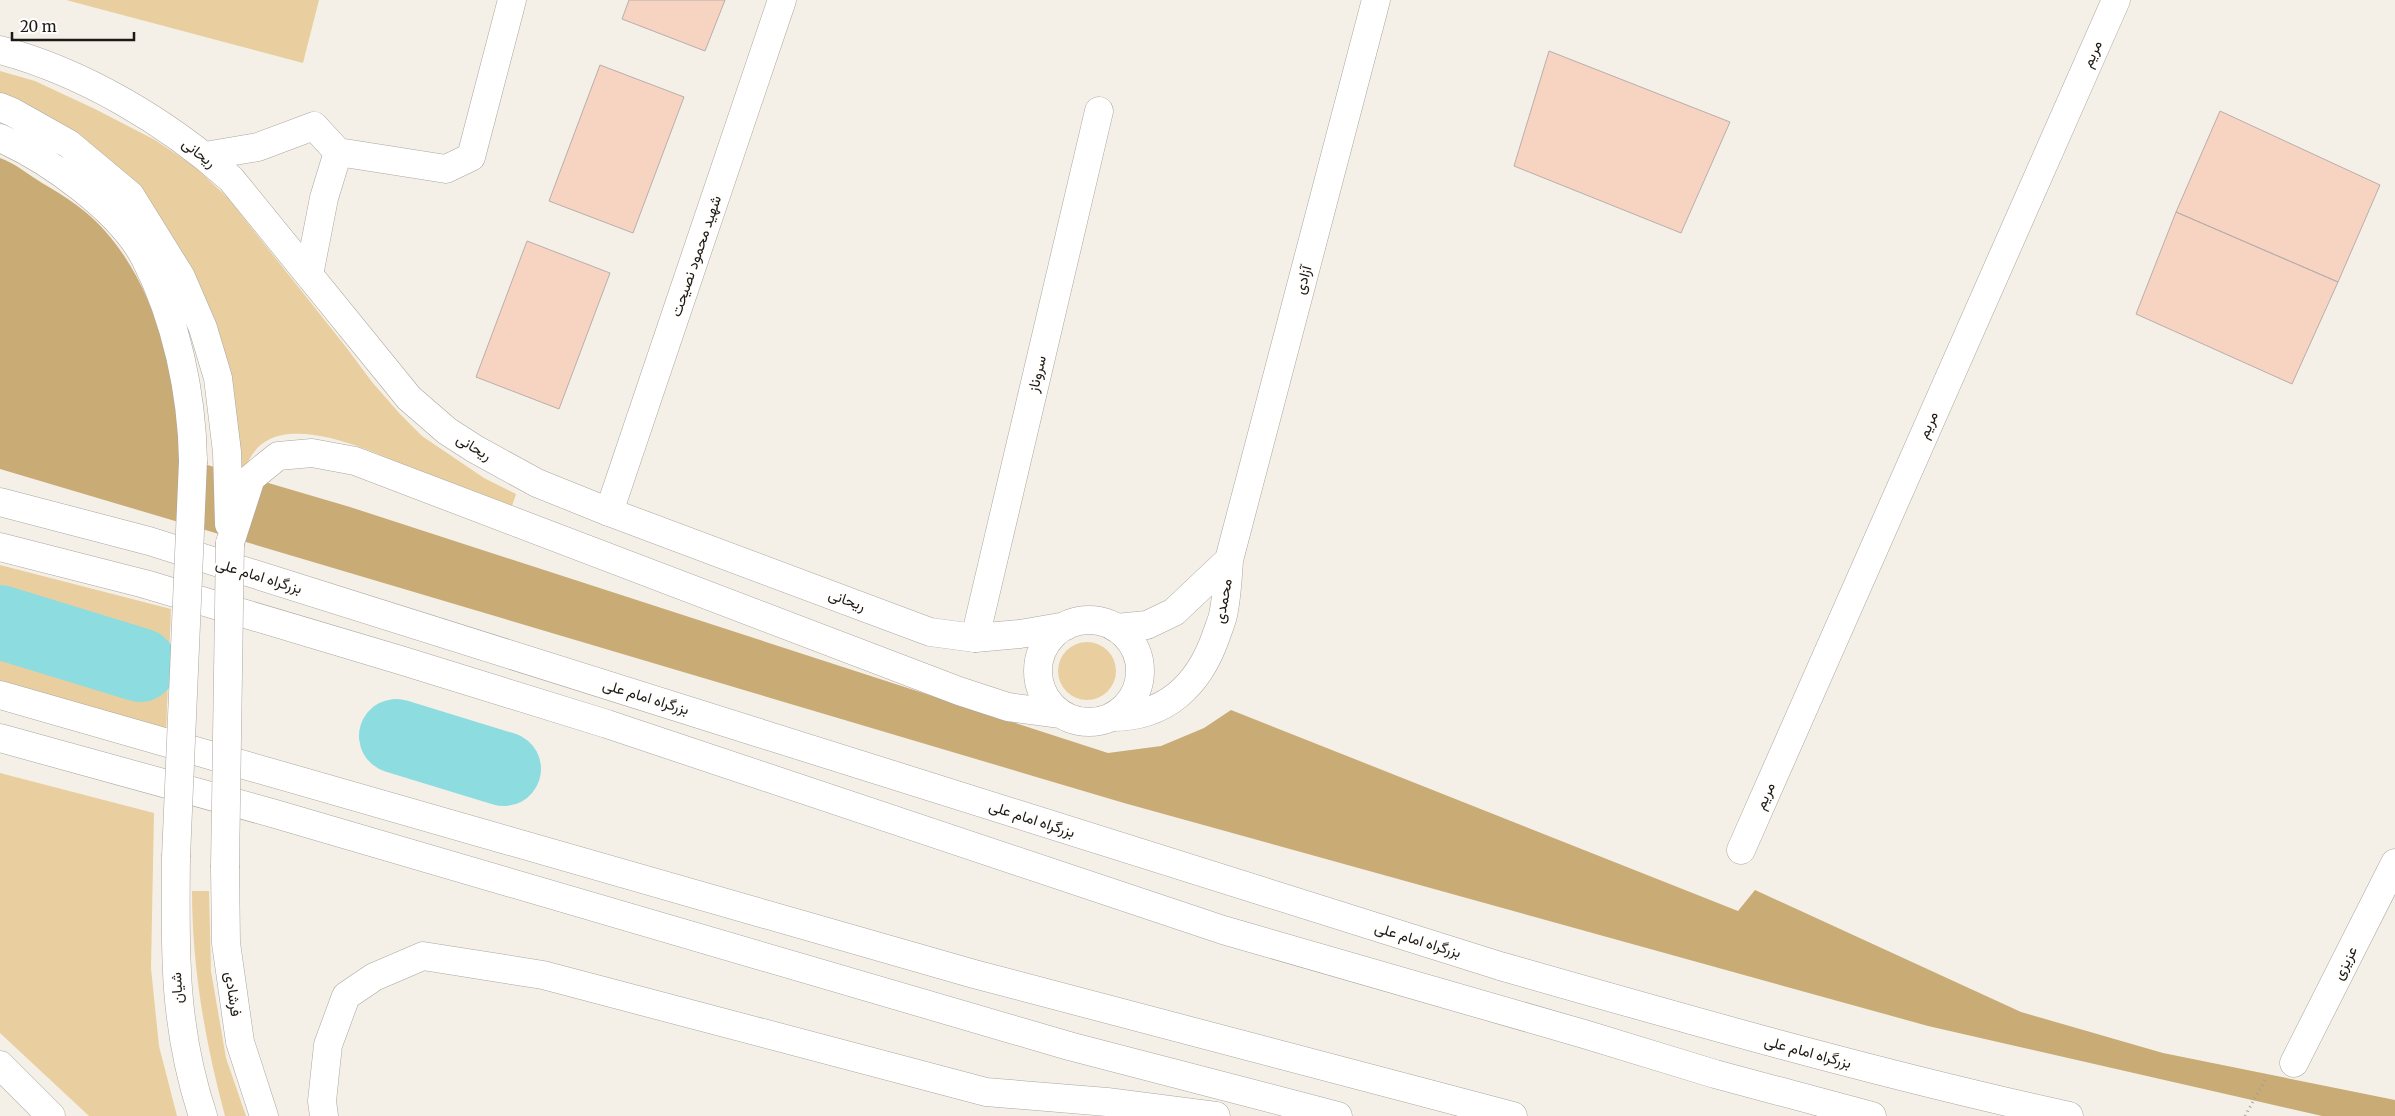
<svg xmlns="http://www.w3.org/2000/svg" width="2395" height="1116" viewBox="0 0 2395 1116" font-family="Merriweather,Vazirmatn,serif">
	<rect width="100%" height="100%" fill="#f5f0e7"/>
	<!-- green -->
	<path fill="#e9cfa0" d="M66 0H319L303 63Z
		M0 71 35 81 95 109 155 140 194 166 227 197 346 347 372 382 400 414 422 436 484 478 516 494 511 509C482 497 453 485 423 473 384 457 309 419 268 440 246 451 242 481 235 502L229 369 217 328 197 285 165 229 0 96Z
		M0 565 171 609 166 733 0 686Z
		M1058 671a29 29 0 1 1 58 0a29 29 0 1 1-58 0Z
		M0 773 154 813 151 968 159 1046 177 1116H89L0 1033Z
		M192 891H209L211 971 226 1058 246 1116H225C205 1042 192 967 192 891Z"/>
	<!-- forest -->
	<path fill="#c9ab76" d="M0 158C15 163 29 175 42 183 65 196 88 211 105 231 159 292 176 378 180 457L350 507 1108 753 1161 746 1204 728 1231 710 1738 911 1755 890 2021 1012 2163 1053 2395 1100V1116H2322L1928 1026 1124 803 0 469Z"/>
	<g fill="none" stroke-linecap="round" stroke-linejoin="round">
		<!-- river -->
		<path stroke="#8cdce0" stroke-width="74" d="M0 622 140 665
			M396 736 504 769"/>
	</g>
	<!-- building -->
	<path fill="#f7d3c2" stroke="#b8aeaa" d="M629 0H725L705 51 622 19Z
		M1549 51 1730 122 1681 233 1514 166Z
		M600 65 684 97 633 233 549 201Z
		M2220 111 2380 185 2338 282 2176 212Z
		M2176 212 2338 282 2292 384 2136 314Z
		M527 241 610 273 559 409 476 377Z"/>
	<g fill="none" stroke-linecap="round" stroke-linejoin="round">
		<defs>
			<path id="minor" d="M338 152 446 169 471 157 512 0
				M205 156 258 147 314 126 338 152 324 198 309 275
				M609 512 782 0
				M0 547 145 584 400 660 607 724 1223 930 1584 1034 1715 1074 1872 1116
				M1116 628 1147 625 1174 612 1229 560
				M975 638 1099 111
				M0 695 974 974 1513 1116
				M1112 717C1166 717 1199 685 1216 636 1219 627 1223 619 1224 610 1227 594 1228 576 1229 560L1376 0
				M1741 850 2116 0
				M2294 1063 2395 863"/>
			<path id="major" d="M0 50C83 72 167 122 231 179L409 398 447 431 475 449 537 483 609 512 930 632 975 638 1020 634 1066 626
				M0 107 12 112 69 144 130 195 181 277 203 328 218 378 227 452 229 524
				M0 138C48 159 120 210 145 258 176 319 192 393 193 461
				M230 543 251 478 278 456 312 453 355 461 959 691 1008 707 1061 714
				M1038 671a51 51 0 1 1 102 0a51 51 0 1 1-102 0Z
				M176 857C175 949 173 1026 203 1116
				M225 868 226 943 240 1042 264 1116
				M0 1065 51 1116
				M324 1116 322 1101 328 1045 346 996 374 977 423 956 543 975 986 1092 1107 1102 1216 1116"/>
			<path id="highway" d="M0 502 149 541 1500 966C1689 1020 1878 1074 2069 1116
				M0 738 272 813 1069 1046 1338 1116"/>
		</defs>
		<!-- minor casing -->
		<use href="#minor" stroke="#aba69e" stroke-width="29"/>
		<!-- major casing -->
		<use href="#major" stroke="#aba69e" stroke-width="29"/>
		<!-- highway casing -->
		<use href="#highway" stroke="#aba69e" stroke-width="29"/>
		<!-- path -->
		<path stroke="#a29e98" stroke-width="3" stroke-dasharray="1 4" stroke-linecap="butt" d="M2245 1116 2265 1080"/>
		<!-- minor -->
		<use href="#minor" stroke="#fff" stroke-width="28"/>
		<!-- major -->
		<use href="#major" stroke="#fff" stroke-width="28"/>
		<!-- highway -->
		<use href="#highway" stroke="#fff" stroke-width="28"/>
		<defs>
			<path id="major-bridge" d="M176 857 193 461
				M225 868 230 543"/>
		</defs>
		<!-- major-bridge casing -->
		<use href="#major-bridge" stroke="#aba69e" stroke-width="29" stroke-linecap="butt"/>
		<!-- major-bridge -->
		<use href="#major-bridge" stroke="#fff" stroke-width="28"/>
	</g>
	<g text-anchor="middle" stroke-width="4.5" stroke-linejoin="round" paint-order="stroke">
		<!-- street labels -->
		<g font-size="15" fill="#1c1a17" stroke="#fffefc">
			<text transform="translate(2092 54) rotate(-66)" y="5">مریم</text>
			<text transform="translate(199 153) rotate(38)" y="5">ریحانی</text>
			<text transform="translate(696 256) rotate(-71)" y="5">شهید محمود نصیحت</text>
			<text transform="translate(1303 280) rotate(-75)" y="5">آزادی</text>
			<text transform="translate(1037 374) rotate(-77)" y="5">سروناز</text>
			<text transform="translate(1928 425) rotate(-66)" y="5">مریم</text>
			<text transform="translate(474 447) rotate(31)" y="5">ریحانی</text>
			<text transform="translate(259 576) rotate(17)" y="5">بزرگراه امام علی</text>
			<text transform="translate(847 600) rotate(20)" y="5">ریحانی</text>
			<text transform="translate(1223 601) rotate(-80)" y="5">محمدی</text>
			<text transform="translate(646 697) rotate(17)" y="5">بزرگراه امام علی</text>
			<text transform="translate(1765 796) rotate(-66)" y="5">مریم</text>
			<text transform="translate(1032 819) rotate(18)" y="5">بزرگراه امام علی</text>
			<text transform="translate(1418 940) rotate(17)" y="5">بزرگراه امام علی</text>
			<text transform="translate(2345 963) rotate(-63)" y="5">عزیزی</text>
			<text transform="translate(177 988) rotate(-94)" y="5">شیان</text>
			<text transform="translate(233 994) rotate(82)" y="5">فرشادی</text>
			<text transform="translate(1808 1052) rotate(15)" y="5">بزرگراه امام علی</text>
		</g>
	</g>
	<!-- scale -->
	<path d="M12 32v8h122v-8" fill="none" stroke="#1c1a17" stroke-width="2.5"/>
	<text x="20" y="32" font-size="15" fill="#1c1a17" stroke="#fffefc" stroke-width="4" paint-order="stroke">20 m</text>
</svg>
